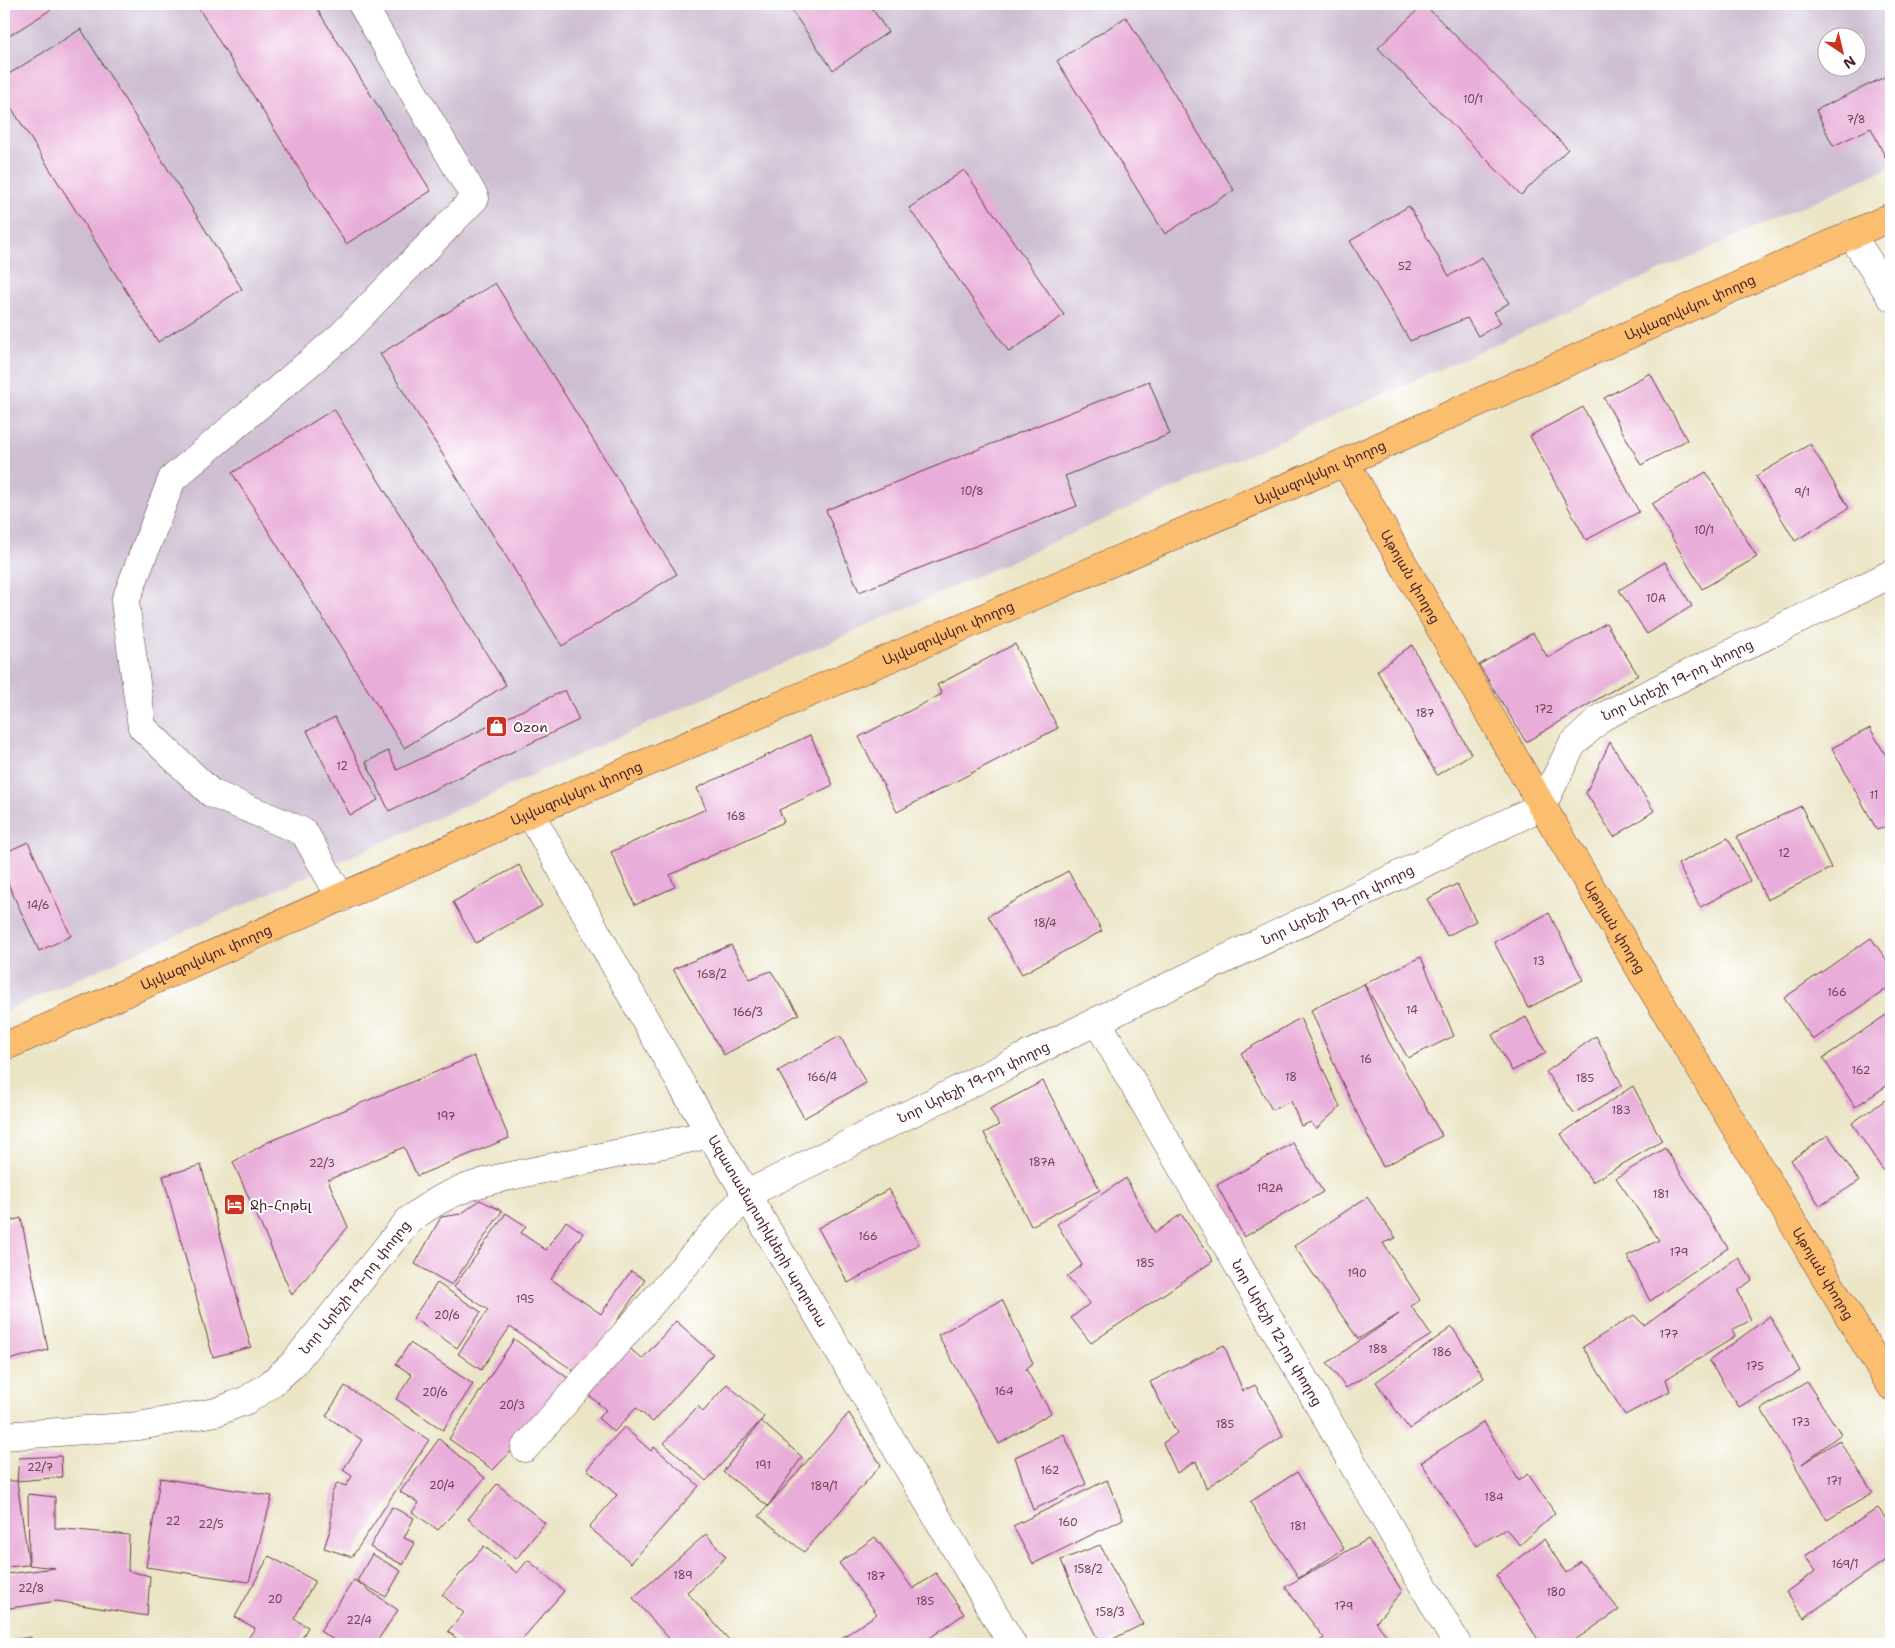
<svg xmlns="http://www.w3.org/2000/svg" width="1895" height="1648" viewBox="0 0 1895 1648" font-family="'Shantell Sans','Noto Sans Armenian',sans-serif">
	<rect width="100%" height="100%" fill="#fff"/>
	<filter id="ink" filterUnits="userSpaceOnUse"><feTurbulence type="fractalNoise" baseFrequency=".02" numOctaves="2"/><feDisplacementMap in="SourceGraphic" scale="10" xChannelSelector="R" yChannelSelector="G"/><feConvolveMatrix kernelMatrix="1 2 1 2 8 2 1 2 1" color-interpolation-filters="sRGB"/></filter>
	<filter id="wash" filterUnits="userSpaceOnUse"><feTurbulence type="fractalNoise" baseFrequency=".0096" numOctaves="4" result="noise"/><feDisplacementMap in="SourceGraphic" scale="20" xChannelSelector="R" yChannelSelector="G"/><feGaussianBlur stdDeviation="1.12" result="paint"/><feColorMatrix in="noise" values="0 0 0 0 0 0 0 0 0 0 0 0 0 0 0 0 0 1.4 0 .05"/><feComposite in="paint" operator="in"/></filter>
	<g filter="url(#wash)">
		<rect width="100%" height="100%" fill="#ebe5c6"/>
		<!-- industrial -->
		<path fill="#cdbed2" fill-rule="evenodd" d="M4 4H1891V167L4 1012ZM1828 38H1858V68H1828Z"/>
		<g id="blocks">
			<!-- building -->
			<path fill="#e9add9" d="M4 4H60L4 39Z
				M196 4H314L431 191 346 244Z
				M787 4H869L888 32 833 70Z
				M1424 4 1568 149 1521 195 1378 48Z
				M1126 17 1234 190 1165 234 1057 61Z
				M81 29 242 289 158 342 4 96V77Z
				M1891 74V164L1889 165 1871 128 1833 146 1816 110Z
				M964 170 1064 315 1009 352 909 208Z
				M1409 206 1449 276 1482 257 1509 303 1494 312 1501 323 1478 336 1467 318 1410 341 1350 241Z
				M495 283 677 574 562 646 380 354Z
				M1650 373 1687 440 1641 465 1604 398Z
				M1149 381 1170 434 1065 476 1077 506 859 592 826 510Z
				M1583 407 1639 512 1586 540 1530 436Z
				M334 409 506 685 404 748 232 473Z
				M1810 444 1849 508 1795 541 1756 476Z
				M1706 472 1757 557 1702 589 1652 504Z
				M1665 562 1692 606 1647 634 1619 590Z
				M1606 623 1638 675 1526 742 1479 665 1533 633 1548 658Z
				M1015 644 1058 728 897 812 859 737 942 694 937 685Z
				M1412 645 1471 754 1437 775 1377 671Z
				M565 690 579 720 389 811 366 762 388 751 397 770Z
				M335 717 378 800 350 815 307 731Z
				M1870 728 1886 756 1891 753V825L1877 830 1832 748Z
				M810 735 833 785 779 810 784 822 670 875 675 887 635 905 611 852 706 809 697 788Z
				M1610 742 1654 811 1614 837 1586 793Z
				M1801 806 1831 868 1767 900 1737 837Z
				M1728 838 1750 881 1700 907 1678 864Z
				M28 842 71 936 39 951 4 875V853Z
				M519 865 542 906 476 943 453 902Z
				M1068 871 1102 931 1022 974 988 916Z
				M1457 884 1476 921 1447 936 1427 899Z
				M1549 913 1583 980 1528 1008 1494 942Z
				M1871 938 1891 966V986L1813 1040 1784 998Z
				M731 945 750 979 771 971 799 1014 724 1055 673 969Z
				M1421 957 1454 1036 1408 1058 1364 984Z
				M1364 984 1388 1040 1442 1136 1383 1167 1340 1078 1311 1010Z
				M1889 1013 1891 1016V1083L1855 1107 1823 1058Z
				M1526 1017 1546 1053 1512 1071 1492 1035Z
				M1300 1018 1340 1107 1316 1129 1311 1122 1301 1126 1291 1101 1272 1110 1241 1053Z
				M840 1036 866 1083 804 1118 778 1071Z
				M1596 1036 1622 1085 1574 1113 1546 1072Z
				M474 1056 509 1138 417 1176 404 1147 328 1180 348 1227 292 1295 233 1162 268 1142Z
				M1043 1081 1100 1190 1031 1226 984 1133 999 1125 990 1109Z
				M1633 1086 1662 1141 1592 1182 1561 1134Z
				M1891 1096V1167L1884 1172 1852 1123Z
				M1828 1135 1859 1181 1820 1206 1791 1160Z
				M1293 1143 1323 1192 1244 1237 1217 1185Z
				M1665 1148 1728 1248 1650 1301 1627 1256 1659 1240 1616 1178Z
				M201 1165 251 1347 213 1357 163 1176Z
				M1126 1178 1155 1233 1181 1214 1213 1261 1091 1343 1071 1318 1090 1303 1067 1277 1082 1265 1057 1224Z
				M889 1189 919 1244 848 1283 818 1228Z
				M1367 1197 1396 1238 1383 1243 1420 1300 1411 1306 1431 1335 1346 1388 1327 1363 1399 1314 1358 1339 1294 1246Z
				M480 1200 502 1211 452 1285 415 1264 441 1217 461 1214Z
				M506 1213 526 1226 521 1233 546 1250 566 1221 583 1233 551 1279 601 1314 631 1271 645 1280 580 1375 510 1327 481 1370 458 1354 488 1310 454 1287Z
				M21 1218 48 1350 4 1361V1223Z
				M1738 1257 1752 1280 1738 1291 1751 1320 1732 1330 1735 1337 1666 1379 1670 1391 1625 1415 1583 1347 1634 1315 1644 1325Z
				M437 1283 481 1312 457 1348 413 1318Z
				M1002 1300 1033 1363 1026 1369 1051 1413 999 1444 938 1335Z
				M1770 1316 1800 1371 1739 1407 1709 1361Z
				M676 1321 713 1354 653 1422 636 1408 614 1432 598 1418 606 1410 583 1390 625 1344 642 1359Z
				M1452 1327 1484 1378 1409 1429 1376 1382Z
				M514 1339 572 1381 533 1429 493 1470 449 1439Z
				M410 1343 473 1384 443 1430 396 1399 412 1375 396 1364Z
				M1224 1345 1243 1391 1255 1385 1273 1415 1283 1436 1206 1488 1196 1461 1177 1473 1163 1443 1177 1433 1150 1382Z
				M1807 1382 1841 1434 1802 1464 1839 1440 1873 1493 1827 1520 1761 1409Z
				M727 1384 764 1417 706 1481 664 1443 698 1406 703 1412Z
				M345 1386 429 1440 352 1557 324 1548 331 1527V1495L337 1483 346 1486 352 1476 343 1470 362 1440 326 1416Z
				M849 1413 881 1465 804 1552 759 1516 768 1506 723 1472 761 1421 802 1457 768 1506Z
				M1484 1422 1519 1481 1528 1474 1555 1513 1520 1545 1506 1529 1476 1546 1421 1462Z
				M624 1427 651 1451 654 1447 699 1486 631 1563 589 1527 617 1495 587 1469Z
				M1064 1434 1086 1484 1033 1510 1015 1457Z
				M439 1439 485 1478 438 1530 412 1512 419 1503 400 1492Z
				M61 1456 62 1477 17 1481 29 1565 28 1494 55 1497V1528L129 1535 128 1571 150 1576 147 1616 57 1601 4 1609 7 1574 55 1568 29 1565 5 1567 4 1481H17L19 1458Z
				M1297 1472 1344 1549 1299 1578 1250 1502Z
				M160 1478 272 1496 249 1582 146 1567Z
				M1107 1480 1123 1519 1033 1564 1013 1526Z
				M497 1484 545 1523 516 1559 468 1519Z
				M392 1507 414 1518 404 1538 415 1543 403 1565 370 1547Z
				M1878 1508 1891 1526V1556L1804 1618 1786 1592 1816 1571 1805 1556Z
				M706 1534 726 1557 687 1592 730 1641 726 1644H674L633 1598Z
				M875 1537 913 1589 936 1573 964 1614 921 1644H833L877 1614 839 1563Z
				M1368 1539 1402 1591 1376 1622 1393 1644H1315L1324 1638 1285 1587Z
				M1544 1539 1566 1573 1580 1561 1619 1610 1569 1644H1541L1496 1575Z
				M1100 1545 1143 1624 1103 1644H1100L1078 1600 1061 1560Z
				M484 1546 517 1573 528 1560 564 1591 518 1644H463L448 1631 464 1613 442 1595Z
				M372 1554 401 1571 386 1597 357 1581Z
				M269 1556 315 1581 294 1619 308 1627 299 1644H244L255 1628 235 1617Z
				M354 1580 398 1610 375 1644H340L320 1631Z
				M31 1637 32 1644H4V1641Z"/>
		</g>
	</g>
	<g filter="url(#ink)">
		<use href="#blocks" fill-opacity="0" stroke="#623d42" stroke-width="1"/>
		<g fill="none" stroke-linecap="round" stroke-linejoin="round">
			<defs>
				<g id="minor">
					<path d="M1851 234 1891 297"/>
					<path id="s1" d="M530 813 684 1089 1012 1644"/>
					<path d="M341 898 304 832 211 793 142 727 125 602 172 479 340 337 475 198 362 4"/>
					<path id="s2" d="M1097 1021 1457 1644"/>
					<path id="s3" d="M4 1436 139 1426 216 1412 247 1400 271 1384 293 1364 408 1221C437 1198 460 1188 496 1179L711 1134"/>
					<path id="s4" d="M525 1448 747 1194 1097 1021 1542 806 1572 745 1602 717 1891 574"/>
				</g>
				<g id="major">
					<path id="s5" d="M1345 462 1542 806 1891 1386"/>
					<path id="s6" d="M4 1047 530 813 1345 462 1891 217"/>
				</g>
			</defs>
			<!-- minor casing -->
			<use href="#minor" stroke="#623d42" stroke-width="29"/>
			<!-- major casing -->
			<use href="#major" stroke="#623d42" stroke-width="29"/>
			<!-- minor -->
			<use href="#minor" stroke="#fff" stroke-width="28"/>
			<!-- major -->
			<use href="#major" stroke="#fbbd6e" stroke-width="28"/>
		</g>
	</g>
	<!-- icons -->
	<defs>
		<symbol id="shop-square" viewBox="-11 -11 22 22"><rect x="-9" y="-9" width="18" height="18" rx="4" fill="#c8321e" stroke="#fff"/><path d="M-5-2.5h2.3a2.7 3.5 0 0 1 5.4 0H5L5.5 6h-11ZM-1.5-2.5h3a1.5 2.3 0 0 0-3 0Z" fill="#fff"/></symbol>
		<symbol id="hotel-square" viewBox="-11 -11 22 22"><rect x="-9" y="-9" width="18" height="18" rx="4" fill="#c8321e" stroke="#fff"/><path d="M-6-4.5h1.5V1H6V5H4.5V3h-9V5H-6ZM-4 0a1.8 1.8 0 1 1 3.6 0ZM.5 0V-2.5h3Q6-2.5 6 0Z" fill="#fff"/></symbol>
	</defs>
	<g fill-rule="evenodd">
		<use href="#shop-square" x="484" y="714" width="25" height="25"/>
		<use href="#hotel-square" x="222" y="1192" width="25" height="25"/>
	</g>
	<g text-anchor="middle" stroke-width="4" stroke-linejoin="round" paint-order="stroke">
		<!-- number labels -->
		<g font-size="11" fill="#724256">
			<text x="1473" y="103">10/1</text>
			<text x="1856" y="123">7/8</text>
			<text x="1405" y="270">52</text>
			<text x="972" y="495">10/8</text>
			<text x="1802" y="496">9/1</text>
			<text x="1704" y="534">10/1</text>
			<text x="1656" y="602">10A</text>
			<text x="1544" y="713">172</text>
			<text x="1425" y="717">187</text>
			<text x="342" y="770">12</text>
			<text x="1874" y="799">11</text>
			<text x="736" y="820">168</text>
			<text x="1784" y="857">12</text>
			<text x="38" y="909">14/6</text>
			<text x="1045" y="927">18/4</text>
			<text x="1539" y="965">13</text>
			<text x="712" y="978">168/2</text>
			<text x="1837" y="996">166</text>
			<text x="1412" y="1014">14</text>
			<text x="748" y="1016">166/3</text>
			<text x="1366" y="1063">16</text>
			<text x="1861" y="1074">162</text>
			<text x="822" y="1081">166/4</text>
			<text x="1291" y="1081">18</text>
			<text x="1585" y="1082">185</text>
			<text x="1621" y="1114">183</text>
			<text x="446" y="1120">197</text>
			<text x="1042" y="1166">187A</text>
			<text x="322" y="1167">22/3</text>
			<text x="1270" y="1192">192A</text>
			<text x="1661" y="1198">181</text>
			<text x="868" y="1240">166</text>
			<text x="1679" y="1256">179</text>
			<text x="1145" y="1267">185</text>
			<text x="1357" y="1277">190</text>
			<text x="525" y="1303">195</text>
			<text x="447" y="1319">20/6</text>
			<text x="1669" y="1338">177</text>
			<text x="1378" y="1353">188</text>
			<text x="1442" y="1356">186</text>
			<text x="1755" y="1370">175</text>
			<text x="1004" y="1395">164</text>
			<text x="435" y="1396">20/6</text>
			<text x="512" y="1409">20/3</text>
			<text x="1801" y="1426">173</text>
			<text x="1225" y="1428">185</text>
			<text x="763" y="1469">191</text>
			<text x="40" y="1471">22/7</text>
			<text x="1050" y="1474">162</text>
			<text x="1834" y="1485">171</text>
			<text x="442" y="1489">20/4</text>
			<text x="824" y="1490">189/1</text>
			<text x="1494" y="1501">184</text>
			<text x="173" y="1525">22</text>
			<text x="1068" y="1526">160</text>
			<text x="211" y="1528">22/5</text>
			<text x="1298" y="1530">181</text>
			<text x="1845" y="1568">169/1</text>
			<text x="1088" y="1573">158/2</text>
			<text x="683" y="1579">189</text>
			<text x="876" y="1580">187</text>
			<text x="31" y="1592">22/8</text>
			<text x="1556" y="1596">180</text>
			<text x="275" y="1603">20</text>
			<text x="925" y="1605">185</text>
			<text x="1344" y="1610">179</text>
			<text x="1110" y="1616">158/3</text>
			<text x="359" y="1624">22/4</text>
		</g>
		<!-- street labels -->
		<g font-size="14" fill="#4a1f2b" stroke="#fff">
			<text dy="5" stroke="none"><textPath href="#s6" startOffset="1841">Այվազովսկու փողոց</textPath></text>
			<text dy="5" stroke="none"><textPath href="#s6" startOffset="1436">Այվազովսկու փողոց</textPath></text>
			<text dy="5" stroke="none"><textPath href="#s5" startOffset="132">Աթոյան փողոց</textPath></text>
			<text dy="5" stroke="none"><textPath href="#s6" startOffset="1031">Այվազովսկու փողոց</textPath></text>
			<text dy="5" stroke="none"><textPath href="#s4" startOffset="1415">Նոր Արեշի 19-րդ փողոց</textPath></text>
			<text dy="5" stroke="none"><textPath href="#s6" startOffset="626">Այվազովսկու փողոց</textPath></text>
			<text dy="5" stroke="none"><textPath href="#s4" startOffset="995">Նոր Արեշի 19-րդ փողոց</textPath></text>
			<text dy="5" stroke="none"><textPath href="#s5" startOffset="538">Աթոյան փողոց</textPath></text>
			<text dy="5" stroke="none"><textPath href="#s6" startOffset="221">Այվազովսկու փողոց</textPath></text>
			<text dy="5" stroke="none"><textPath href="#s4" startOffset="590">Նոր Արեշի 19-րդ փողոց</textPath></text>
			<text dy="5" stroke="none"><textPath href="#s1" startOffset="481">Ազատամարտիկների պողոտա</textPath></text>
			<text dy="5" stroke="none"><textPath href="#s5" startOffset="942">Աթոյան փողոց</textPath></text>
			<text dy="5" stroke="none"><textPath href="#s3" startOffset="404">Նոր Արեշի 19-րդ փողոց</textPath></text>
			<text dy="5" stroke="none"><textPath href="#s2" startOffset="360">Նոր Արեշի 12-րդ փողոց</textPath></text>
		</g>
		<!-- poi labels -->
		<g font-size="14" fill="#4a1f2b" stroke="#fff" text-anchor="start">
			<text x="513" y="732">Ozon</text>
			<text x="250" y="1210">Ջի-Հոթել</text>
		</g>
	</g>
	<!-- margin -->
	<rect width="1895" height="1648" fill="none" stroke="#fff" stroke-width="20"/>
	<!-- north arrow -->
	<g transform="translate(1842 52) rotate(145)"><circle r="24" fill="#ffffff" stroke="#b7a5aa"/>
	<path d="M0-4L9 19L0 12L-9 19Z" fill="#c8321e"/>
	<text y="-8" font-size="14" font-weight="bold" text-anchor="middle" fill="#4a1f2b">N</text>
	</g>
</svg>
